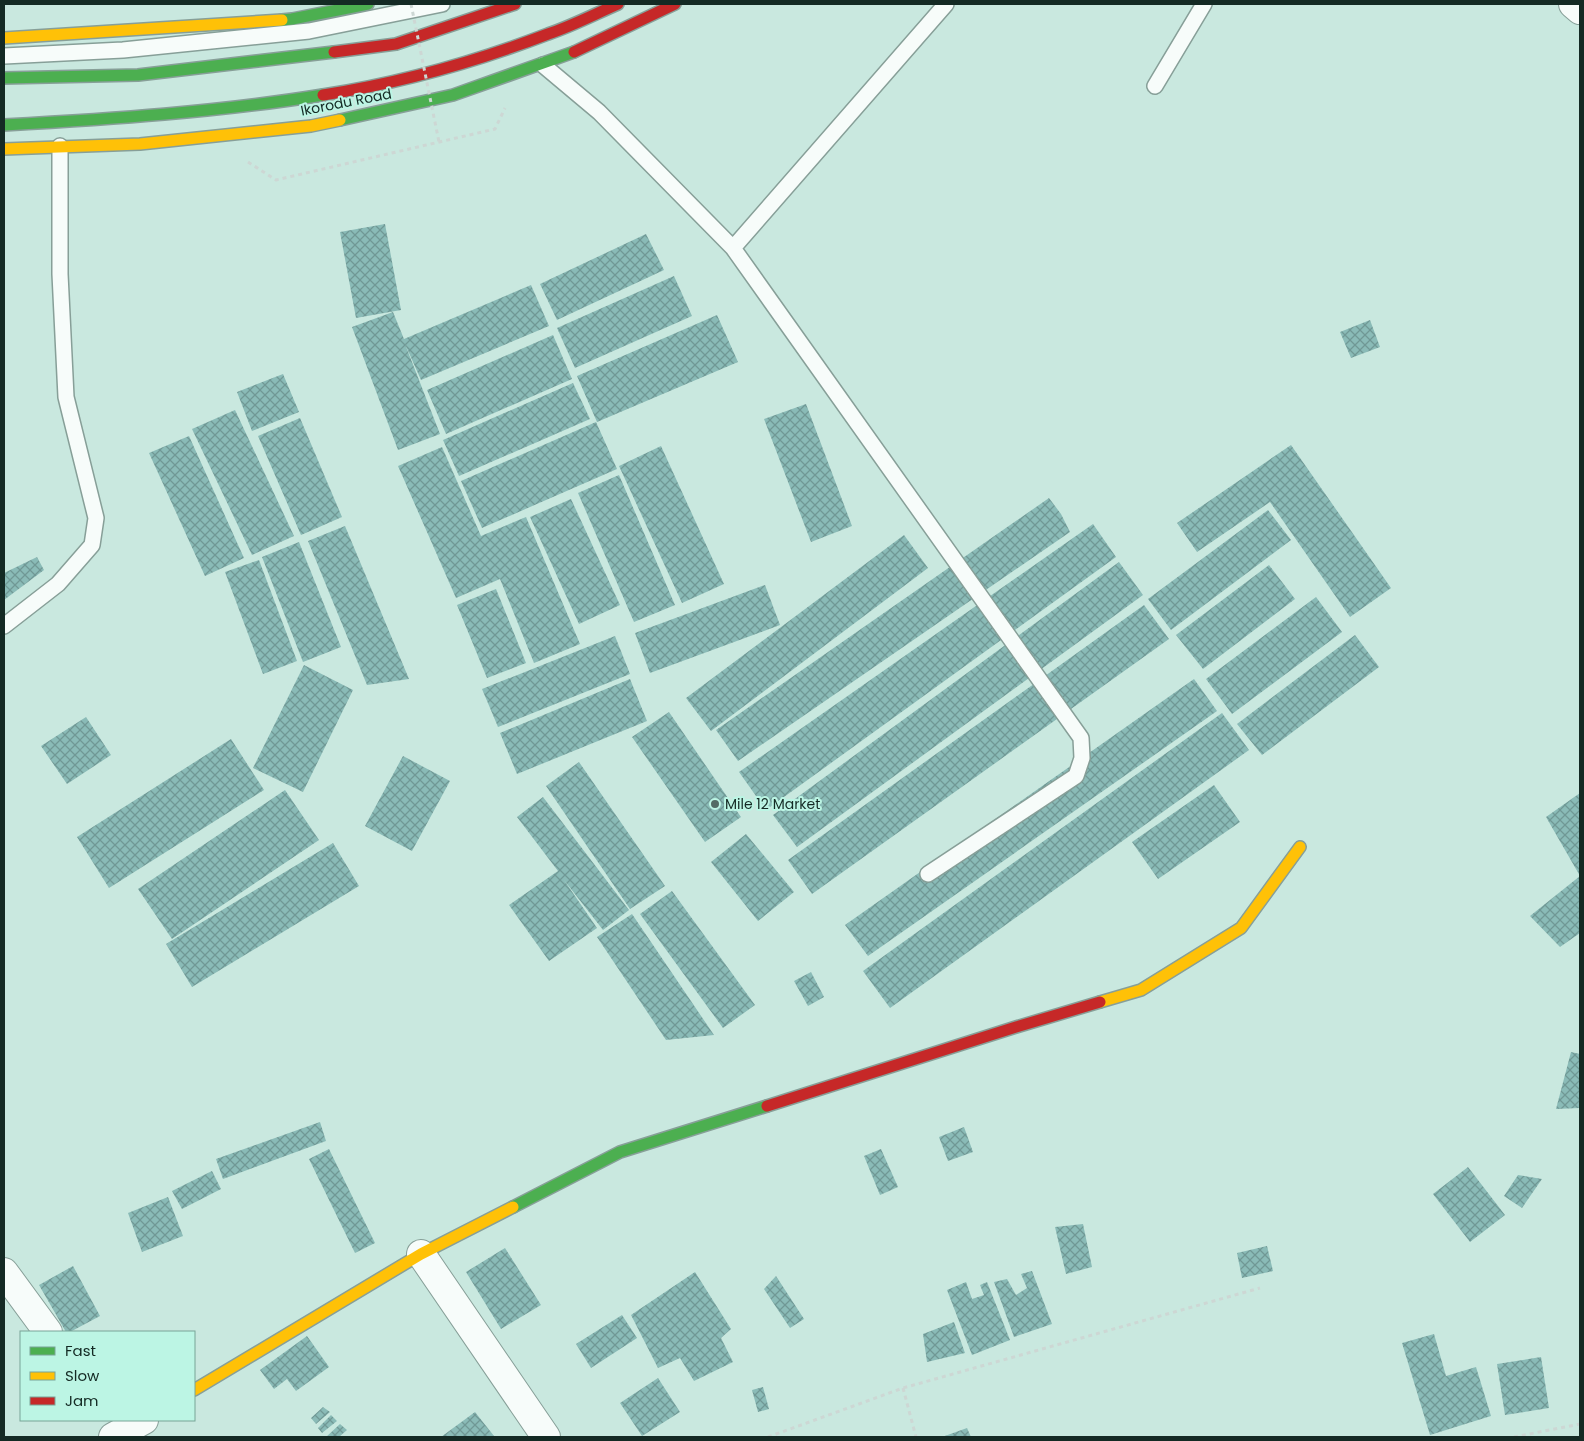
<svg xmlns="http://www.w3.org/2000/svg" width="1584" height="1441" viewBox="0 0 1584 1441" font-family="Poppins,sans-serif">
	<defs>
		<pattern id="building-cross-hatch" width="8" height="8" patternUnits="userSpaceOnUse" patternTransform="scale(1.25)"><rect width="8" height="8" fill="#8abbb7"/><path d="M0 0l8 8M0 8l8-8" fill="none" stroke="#709895"/></pattern>
	</defs>
	<rect width="100%" height="100%" fill="#c9e8df"/>
	<!-- building -->
	<path fill="url(#building-cross-hatch)" d="M385 224 401 310 356 318 340 232Z
		M646 234 664 270 557 320 540 284Z
		M674 276 692 316 575 368 557 328Z
		M531 285 549 326 421 380 405 344 440 434 398 450 352 327 393 312 404 339Z
		M717 315 738 362 597 422 577 376Z
		M1370 320 1380 347 1351 358 1340 332Z
		M553 335 572 379 446 434 427 390Z
		M283 374 299 412 252 431 237 392Z
		M573 383 590 419 459 476 443 440Z
		M806 404 852 526 811 542 764 419Z
		M235 410 294 536 252 555 192 429Z
		M300 418 342 517 301 535 258 436Z
		M596 422 617 469 482 528 461 481Z
		M189 436 244 558 205 576 149 453Z
		M1291 445 1391 588 1350 617 1270 502 1197 552 1177 523Z
		M661 446 724 584 682 603 619 466Z
		M442 447 481 536 526 517 580 644 534 663 500 579 456 598 398 466Z
		M619 475 675 605 634 622 578 493Z
		M1049 498 1061 514 1070 532 738 761 716 730Z
		M571 499 620 605 579 624 530 517Z
		M1268 510 1291 540 1171 630 1148 599Z
		M1093 524 1116 557 766 810 739 772Z
		M345 526 409 679 367 685 308 541Z
		M904 535 928 568 711 731 686 698Z
		M299 542 341 647 303 662 262 557Z
		M37 557 44 570 4 600V573Z
		M259 560 297 661 263 674 225 572Z
		M1119 562 1143 595 797 847 773 815Z
		M1269 565 1295 599 1203 669 1176 635Z
		M765 585 780 625 650 673 635 633Z
		M496 589 526 663 487 678 457 605Z
		M1316 597 1342 632 1232 714 1206 679Z
		M1144 605 1169 639 812 894 788 860Z
		M1355 635 1379 667 1262 755 1237 724Z
		M615 636 630 674 498 727 482 689Z
		M304 665 353 690 303 792 253 768Z
		M630 679 647 721 517 774 500 733Z
		M1194 679 1217 711 868 956 845 925Z
		M669 712 741 817 705 842 632 737Z
		M1222 713 1249 750 890 1008 863 971Z
		M86 717 111 755 67 784 41 746Z
		M231 739 264 790 109 888 77 837Z
		M403 756 450 781 412 851 365 826Z
		M579 762 665 886 630 909 546 786Z
		M1214 785 1240 822 1158 879 1132 842Z
		M285 790 319 840 172 939 138 889Z
		M1580 793V876L1546 817Z
		M543 797 629 910 603 930 564 880 597 928 549 961 509 905 558 871 517 817Z
		M746 834 794 892 758 921 711 862Z
		M333 843 359 886 192 987 166 944Z
		M1580 876V933L1560 947 1530 916Z
		M672 891 755 1005 723 1028 640 914Z
		M632 914 714 1035 666 1040 597 937Z
		M811 972 824 997 808 1006 794 981Z
		M1571 1052 1580 1054V1108L1556 1109Z
		M320 1122 326 1141 223 1179 216 1159Z
		M964 1127 973 1152 948 1161 939 1137Z
		M329 1149 375 1243 355 1253 309 1159Z
		M881 1149 898 1187 880 1195 864 1156Z
		M1468 1167 1505 1215 1470 1242 1433 1194Z
		M212 1171 221 1189 182 1209 172 1191Z
		M1518 1175 1542 1179 1522 1208 1504 1196Z
		M168 1197 183 1236 142 1252 128 1213Z
		M1083 1224 1092 1267 1066 1274 1055 1227Z
		M1267 1246 1273 1271 1242 1278 1237 1253Z
		M505 1248 541 1305 501 1329 466 1272Z
		M73 1266 100 1316 70 1332H66L39 1285Z
		M1032 1271 1052 1324 1014 1337 994 1282 1007 1279 1016 1295 1027 1288 1021 1274Z
		M695 1272 731 1329 721 1338 733 1362 694 1381 680 1358 658 1368 631 1315Z
		M776 1276 804 1319 790 1328 764 1289Z
		M966 1282 972 1299 984 1295 980 1285 987 1282 1010 1340 972 1355 947 1290Z
		M622 1315 637 1338 591 1368 576 1344Z
		M954 1322 965 1353 927 1362 923 1334Z
		M1434 1334 1446 1376 1476 1367 1491 1416 1430 1435 1402 1343Z
		M307 1336 329 1367 296 1391 287 1379 274 1389 260 1370Z
		M1541 1357 1549 1408 1505 1415 1497 1364Z
		M658 1378 680 1412 642 1436 620 1403Z
		M763 1387 769 1409 758 1412 752 1390Z
		M323 1407 330 1412 316 1424 311 1418Z
		M475 1412 494 1436 441 1437Z
		M331 1415 337 1421 322 1433 318 1428Z
		M340 1424 347 1430 339 1437H326Z
		M967 1428 971 1437H942Z"/>
	<g fill="none" stroke-linecap="round" stroke-linejoin="round">
		<defs>
			<path id="lane" d="M4 56 123 50 309 31 442 4
				M543 65 599 112 733 248 1081 738 1082 758 1076 776 928 874
				M1155 86 1204 4
				M733 248 946 4
				M4 626 58 584 92 545 96 518 66 397 60 274V146"/>
			<path id="street" d="M1573 4 1580 10
				M421 1254 546 1437
				M4 1272 48 1332
				M113 1437 144 1420"/>
			<path id="fast" d="M282 20 292 19 368 4
				M4 78 138 75 334 52
				M340 120 453 95 574 52
				M4 125C111 119 218 112 323 95
				M513 1207 620 1152 767 1106"/>
			<path id="slow" d="M4 38 282 20
				M4 149 140 144 311 126 340 120
				M1100 1002 1141 990 1241 928 1300 847
				M194 1390 421 1254 513 1207"/>
			<path id="jam" d="M334 52 396 44 515 4
				M574 52 675 4
				M323 95C400 83 475 62 548 34 572 26 595 14 618 4
				M767 1106 1016 1027 1100 1002"/>
		</defs>
		<!-- lane casing -->
		<use href="#lane" stroke="#879f98" stroke-width="18"/>
		<!-- street casing -->
		<use href="#street" stroke="#879f98" stroke-width="30"/>
		<!-- fast casing -->
		<use href="#fast" stroke="#879f98" stroke-width="14"/>
		<!-- slow casing -->
		<use href="#slow" stroke="#879f98" stroke-width="14"/>
		<!-- jam casing -->
		<use href="#jam" stroke="#879f98" stroke-width="14"/>
		<!-- path -->
		<path stroke="#cdd7d4" stroke-width="3" stroke-dasharray="4 4" stroke-linecap="butt" d="M248 162 276 180 495 129 505 108
			M903 1388 916 1437
			M768 1437 903 1388 1260 1288
			M1514 1437 1580 1424"/>
		<!-- lane -->
		<use href="#lane" stroke="#f7fcfa" stroke-width="15"/>
		<!-- street -->
		<use href="#street" stroke="#f7fcfa" stroke-width="28"/>
		<!-- fast -->
		<use href="#fast" stroke="#4caf50" stroke-width="11"/>
		<!-- slow -->
		<use href="#slow" stroke="#ffc107" stroke-width="11"/>
		<!-- jam -->
		<use href="#jam" stroke="#c62828" stroke-width="11"/>
		<!-- path-bridge -->
		<path stroke="#cdd7d4" stroke-width="3" stroke-dasharray="4 4" stroke-linecap="butt" d="M411 4 439 142"/>
	</g>
	<!-- markers -->
	<circle fill="#536c65" stroke="#bcf5e4" stroke-width="2" cx="715" cy="804" r="5"/>
	<g text-anchor="middle" stroke-width="4" stroke-linejoin="round" paint-order="stroke">
		<!-- street labels -->
		<g font-size="14" fill="#142a24" stroke="#bcf5e4">
			<text transform="translate(346 102) rotate(-11)" y="5">Ikorodu Road</text>
		</g>
		<!-- poi labels -->
		<g font-size="14" fill="#142a24" stroke="#bcf5e4" text-anchor="start">
			<text x="725" y="809">Mile 12 Market</text>
		</g>
	</g>
	<!-- border -->
	<rect width="1584" height="1441" fill="none" stroke="#142a24" stroke-width="10"/>
	<!-- legend -->
	<rect x="20" y="1331" width="175" height="90" fill="#bcf5e4" stroke="#79a497"/>
	<rect x="30" y="1347" width="25" height="8" fill="#4caf50" stroke="#79a497"/>
	<text x="65" y="1356" font-size="15" fill="#142a24">Fast</text>
	<rect x="30" y="1372" width="25" height="8" fill="#ffc107" stroke="#79a497"/>
	<text x="65" y="1381" font-size="15" fill="#142a24">Slow</text>
	<rect x="30" y="1397" width="25" height="8" fill="#c62828" stroke="#79a497"/>
	<text x="65" y="1406" font-size="15" fill="#142a24">Jam</text>
</svg>
